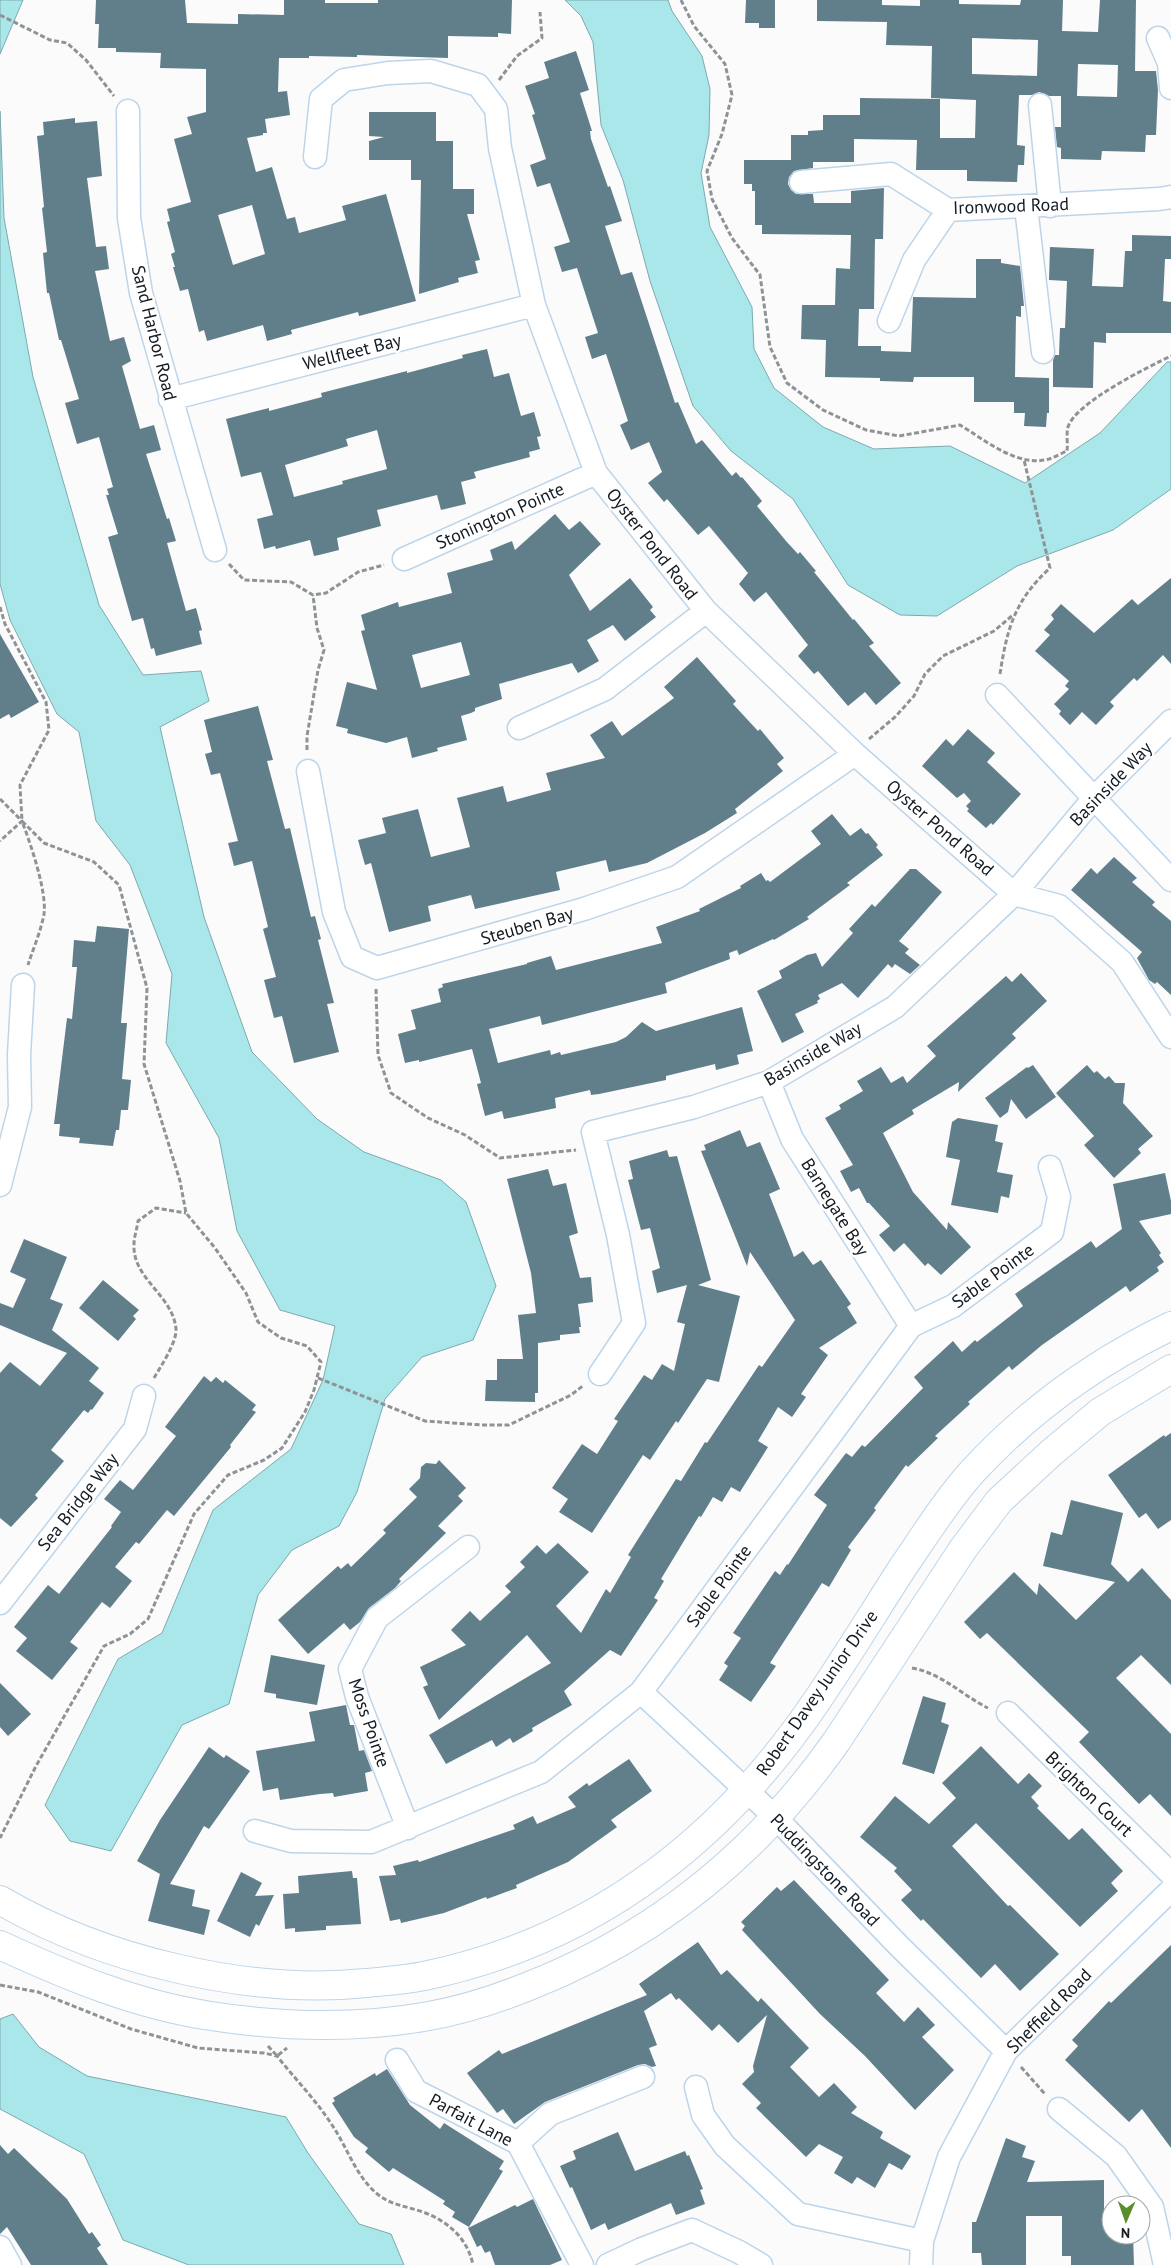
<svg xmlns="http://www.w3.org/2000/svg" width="1171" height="2265" viewBox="0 0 1171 2265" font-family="'PT Sans',sans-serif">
	<rect width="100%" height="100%" fill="#fbfbfb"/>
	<!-- water -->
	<path fill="#aae7eb" stroke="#7caaaf" d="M0 0H23L0 54Z
		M565 0H668L672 11 702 56 710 89 709 135 701 173 710 227 752 307 754 349 774 388 823 427 874 449 950 446 1025 483 1100 433 1167 362H1171V489L1113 530 1017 566 937 616 900 615 848 585 793 499 731 451 693 406 650 281 623 180 601 125 593 42 581 16Z
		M0 111 4 218 33 377 99 605 143 675 201 671 209 701 160 727 204 917 252 1052 317 1119 364 1152 441 1180 466 1202 496 1286 473 1340 422 1357 385 1399 357 1492 339 1526 292 1550 258 1595 229 1704 182 1725 111 1851 70 1841 45 1805 118 1659 162 1633 213 1510 291 1449 323 1380 335 1326 280 1310 237 1231 219 1138 166 1043 172 974 130 865 96 821 79 732 57 714 10 620 0 584Z
		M13 2014 39 2047 87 2076 286 2117 308 2153 359 2224 391 2234 404 2265H189L123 2240 84 2154 0 2109V2019Z"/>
	<!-- building -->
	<path fill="#617f8a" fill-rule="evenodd" d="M96 0H185L187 23 238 24V14L284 15V0H325V3H378V0H512L511 34 498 33V37L448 36V58L357 55V57L309 56V58H279L278 92 287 91 290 115 265 119 267 133H263V135L247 138 256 172 272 167 287 219 295 217 299 233 346 220 342 206 386 194 416 301 359 316 358 312 291 330 292 334 267 341 263 325 207 341 204 330 199 332 188 289 180 291 173 267H175L171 254 175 252 167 222 170 221 167 209 191 202 174 139 192 134 187 117 206 112V69L160 68 161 53 116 52V48H98L99 24H95ZM252 205 265 254 233 265 218 215Z
		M746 0H775V28H759V23H745Z
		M817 0H882V5L920 6V0H959V4L1020 5 1021 0H1063L1062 31 1098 32 1100 0H1136L1135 71H1156L1158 90 1156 135H1146L1145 152 1102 151 1101 160 1061 159V148L1057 147 1055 127H1061V96H1049L1039 92 1032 95H1019L1017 145 1025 146 1024 165H1018L1017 182 967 181V170H916L917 140 854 139V162H813V168L794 171 789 177 788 184 791 190 796 194H813L814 203H851V191L884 188 883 239H875L874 309H859L858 346H881V351L911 352 913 297 976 298V259H1001V263L1020 266 1024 306H1021V317L1016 316 1015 377 1049 378V413H1047L1046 427 1024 426 1025 413H1014V402H974V377H914L913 382 880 381V378L825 377 826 340 801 339 802 305H835L836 268 850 269 851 235 762 234V225H755V191H752V184H744V160H791V135H808V131L823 130V115H860V98L940 99V138H975L976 100 931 98 932 46 886 45 887 22 817 21ZM972 38 1038 40 1037 76 972 74ZM1078 64 1118 65 1117 97 1077 96Z
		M576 51 589 90 580 93 592 131H590L591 139 608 187 610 186 622 221 605 226 621 275 632 272 675 403 678 402 696 444 702 440 732 476 736 472 741 478 742 477 762 501 757 506 786 541 798 554 800 552 816 571 814 572 853 620 854 619 874 643 869 646 901 683 876 705 865 692 848 706 818 671 814 674 798 656 808 645 766 592 754 602 739 584 748 573 709 526 698 535 667 499 664 502 648 483 662 472 649 442 631 450 620 425 628 421 606 354 592 359 585 337 598 333 577 268 562 272 554 247 570 242 550 183 537 187 530 165 546 159 532 115 535 114 525 86 549 78 544 62Z
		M369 112H436V141H453V189H474V214H467L480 260 475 261 478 273 458 278 459 282 419 294 421 180H411V160H369V141L384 137 369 136Z
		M75 118V123L97 121 102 176 87 178 96 247 106 246 109 269 95 271 110 341 124 337 131 361 122 366 140 429 154 425 161 450 146 454 167 519 169 518 176 541 167 543 186 611 196 608 202 630 199 631 202 644 156 656 154 648 151 649 143 618 132 621 108 537 118 534 106 495H109L107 489 113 487 99 437 77 444 65 403 79 399 61 340H59L49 293H47L43 253 47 252 42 208 44 207 37 136 44 135 43 122Z
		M1132 235 1171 236V259H1165L1163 301 1171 302V333H1106V343L1094 342 1093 388 1053 387V360L1055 355H1059L1060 328H1065L1067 281 1049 280 1050 247 1094 249 1092 286 1123 287 1125 251H1132Z
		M487 349 494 377 509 373 521 416 534 412 541 436 537 437 540 449 529 452 530 457 474 472 476 478 461 482 466 504 441 510 437 495 377 510 381 526 337 538 339 550 319 555 314 556 310 540 276 549 275 546 264 549 257 519 273 515 261 472 241 477 226 419 269 408V411L322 397 321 393 407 371V373L463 358 462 355ZM377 430 387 469 342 481 343 484 294 497 285 465 348 446 346 439Z
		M555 514 569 530 580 521 601 544 569 575 590 611 630 578 653 607 650 610 656 617 625 641 613 625 587 640 599 661 578 673 572 663 499 684 502 699 475 708V711L471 713 461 716 467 740 437 748 438 751 412 758 407 737 386 743 347 733 348 729 336 726 347 682 377 690 361 631 365 630 361 615 398 602 399 607 452 593 447 573 493 560 490 550 512 541 515 550ZM461 642 470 675 421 688 412 655Z
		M1171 578V664L1163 655 1137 681 1134 678 1110 702 1114 706 1096 725 1082 712 1070 725 1059 714 1061 711 1054 704 1069 689 1065 686 1069 681 1035 651 1050 635 1044 630 1054 619 1051 615 1061 604 1094 633 1132 599 1138 605Z
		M0 634 39 702 11 718 9 714 0 719Z
		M697 657 736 701 733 704 758 731 760 729 784 758 777 764 783 771 735 809 737 813 705 833 647 863 609 872 606 860 556 872 560 890 475 909 471 895 428 906 431 921 389 932 371 863 365 865 358 840 386 833 382 818 418 809 431 857 470 847 457 798 503 786 507 802 551 790 546 773 605 758 590 735 612 721 622 736 674 698 664 687Z
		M258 706 273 760 267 761 285 829 290 828 311 917 315 916 321 939 318 940 334 1003 327 1004 339 1052 294 1063 282 1016 274 1018 264 980 276 977 263 929 268 927 252 861 234 866 228 843 238 841 220 773 211 775 205 754 212 752 204 720Z
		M968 729 995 753 987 762 1021 794 993 825 991 823 986 828 967 811 969 809 966 806 971 801 964 793 957 798 922 766 946 739 953 746Z
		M832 814 850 836 861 828 866 834 868 833 878 845 876 847 883 855 847 883 850 885 807 917 809 919 774 940 773 939 739 955 737 950 729 953 730 959 665 983 667 993 542 1025 540 1016 489 1029 498 1063 550 1050 551 1055 560 1052 561 1055 616 1042 626 1037 642 1022 656 1031 742 1007 753 1051 737 1055 739 1064 716 1070 715 1064 666 1076V1080L599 1094 591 1095 590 1090 555 1098 556 1108 504 1119 502 1111 485 1116 477 1084 481 1083 472 1049 419 1062V1060L405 1063 398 1034 416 1029 411 1010 441 1002 438 989 443 987 442 984 527 964V963L551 956 556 970 662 943 656 927 700 911 699 909 741 888 740 886 761 873 766 881 768 880 770 882 821 844 811 831Z
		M1114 857 1137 878 1132 882 1155 902 1152 905 1171 921V995L1157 982 1155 984 1149 980 1137 958 1142 952 1071 890 1091 868 1097 874Z
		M910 869H916L942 892 899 941 909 949 905 953 920 965 910 974 895 964 892 968 888 964 858 998 842 983 818 995 820 999 817 1001 818 1003 795 1014 804 1032 782 1043 757 991 782 978 779 971 807 955 816 953 822 967 853 933 849 929 872 904 875 907Z
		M97 926 129 929 121 1023H127L122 1079 131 1080 128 1110H121L119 1130H116L113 1146 79 1143 80 1138 59 1136 60 1124H54L67 1018 72 1019 77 967H72L74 940 95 942Z
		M1021 973 1047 1001 1012 1034 1016 1038 958 1092 959 1082 912 1110 914 1114 883 1133 913 1192 947 1230 948 1222 971 1247 941 1275 928 1263 925 1266 904 1243 894 1252 879 1235 890 1226 869 1203H867L859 1188 851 1192 840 1171 853 1165 825 1118 841 1109 839 1105 863 1091 857 1081 881 1067 891 1083 903 1076 907 1083 936 1056 927 1046 1006 976 1012 982Z
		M1033 1065 1056 1097 1026 1119 1011 1099 1008 1112 1000 1118 985 1098 1027 1067 1028 1068Z
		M1087 1065 1094 1073 1097 1071 1105 1079 1109 1076 1115 1083H1125L1123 1103 1153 1136 1138 1149 1141 1153 1114 1178 1084 1145 1094 1136 1056 1093Z
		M958 1118 998 1125 995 1141 1003 1143 997 1172 1013 1175 1009 1198 1001 1196 998 1213 951 1205 960 1160 946 1157 952 1122Z
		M740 1130 747 1147 760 1142 780 1189 769 1194 794 1257 803 1251 813 1265 821 1260 851 1304 847 1307 857 1323 819 1348 828 1355 801 1394 806 1397 792 1417 778 1407 758 1441 768 1447 740 1492 731 1487 722 1502 713 1497 701 1517 699 1516 661 1579 664 1581 654 1598 658 1600 621 1656 610 1650 564 1691 572 1705 532 1728 533 1731 513 1743 510 1738 496 1747 492 1740 446 1764 429 1735 551 1663 527 1635 439 1720 423 1687 428 1685 420 1667 466 1645 451 1630 470 1611 480 1621 511 1592 505 1586 525 1567 520 1562 537 1545 546 1554 558 1543 589 1572 556 1606 581 1633 606 1589 610 1593 631 1557 628 1555 676 1479 681 1481 705 1442 707 1443 759 1365 762 1367 795 1320 750 1252 747 1266 701 1151 706 1150 704 1145Z
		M667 1150 669 1157 677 1156 711 1280 698 1285 740 1296 719 1382 707 1379 678 1423 676 1421 650 1460 643 1455 592 1533 559 1512 568 1499 552 1488 582 1444 597 1454 618 1421 614 1419 644 1375 652 1380 662 1364 674 1371 685 1324 677 1322 687 1285 657 1293 652 1271 660 1268 650 1228 641 1230 628 1180 633 1179 629 1161Z
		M548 1169 553 1186 566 1183 578 1233 569 1236 580 1278 591 1277 593 1302 578 1304 581 1327H579L580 1333 560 1335V1340L538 1343V1393H535V1402L485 1401 486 1380H497V1359H523L518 1315 536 1313 531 1273 507 1179Z
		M1165 1173 1171 1201V1214L1139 1221 1161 1253 1159 1255 1164 1262 1157 1267 1159 1271 1130 1292 1126 1286 1042 1345 1012 1370 1009 1366 968 1402 970 1404 935 1436 938 1438 908 1467 906 1465 874 1508 876 1510 848 1547 851 1550 829 1587 822 1583 770 1663 776 1666 751 1702 719 1680 728 1666 724 1663 741 1638 733 1633 775 1571 780 1575 787 1564 788 1565 827 1505 814 1495 846 1453 852 1457 862 1445 865 1447 923 1388 914 1377 953 1341 962 1352 975 1340 977 1342 1023 1306 1015 1294 1091 1241 1096 1248 1122 1229 1113 1184Z
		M24 1239 67 1257 50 1299 63 1304 52 1330 99 1368 89 1381 104 1393 92 1410 91 1409 88 1413 84 1410 51 1450 64 1461 35 1495 38 1498 11 1527 0 1518V1373L10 1362 40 1386 67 1353 0 1325V1303L13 1308 26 1279 10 1272Z
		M103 1280 139 1310 133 1316 136 1319 118 1341 79 1308Z
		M204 1376 211 1382 216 1377 223 1383 225 1380 256 1405 252 1410 256 1412 230 1445 231 1447 174 1516 167 1510 139 1544 136 1542 115 1567 132 1581 110 1608 102 1602 70 1642 78 1648 52 1680 16 1651 27 1638 14 1627 48 1585 59 1594 112 1527 111 1526 121 1512 104 1499 120 1480 133 1490 176 1436 165 1427Z
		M1171 1433V1520L1158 1529 1146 1513 1139 1518 1108 1475 1164 1435 1165 1437Z
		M439 1460 466 1488 458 1496 463 1501 438 1526 446 1533 399 1579 401 1581 395 1588 369 1608 360 1622 350 1630 344 1623 308 1654 278 1620 338 1566 341 1569 348 1563 351 1567 386 1533 383 1530 417 1497 409 1489 420 1478 421 1467 426 1463 436 1464Z
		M1071 1500 1123 1513 1111 1564 1128 1582 1142 1568 1171 1600V1685L1141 1655 1116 1678 1171 1734V1816L1150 1794 1139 1804 1079 1742 1089 1732 987 1633 980 1639 964 1622 1014 1572 1037 1595 1039 1583 1076 1620 1115 1582 1043 1566 1051 1532 1062 1535Z
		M271 1655 325 1665 317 1705 276 1698V1694L264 1692Z
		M0 1683 31 1714 8 1736 0 1727Z
		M923 1696 946 1703 941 1722 949 1725 934 1774 902 1764Z
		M346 1705 350 1725H354L359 1751 364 1750 372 1771 365 1773 368 1791 334 1797 333 1793 320 1794 280 1800 278 1788 263 1791 256 1751 315 1741 309 1712Z
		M981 1746 1018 1784 1029 1773 1042 1786 1031 1797 1039 1806 1037 1808 1069 1840 1082 1828 1123 1871 1111 1883 1118 1891 1080 1927 976 1823 952 1846 1008 1906 1010 1905 1059 1954 1020 1991 995 1964 981 1978 923 1919 921 1921 901 1900 912 1890 894 1871 897 1868 860 1837 895 1796 929 1824 956 1798 942 1783Z
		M209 1747 224 1758 226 1755 250 1771 209 1829 204 1826 170 1884 195 1890 192 1906 210 1910 204 1935 148 1921 160 1874 137 1861 160 1820Z
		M629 1759 652 1791 611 1820 617 1827 568 1862 516 1885 517 1888 487 1899 486 1897 444 1913 401 1923 400 1919 390 1921 379 1876 396 1875 393 1866 418 1860 419 1862 515 1829 513 1825 533 1816 537 1824 576 1807 568 1797 587 1783 589 1786Z
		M352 1871 353 1878H357L361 1924 326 1926V1930L295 1932V1928L285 1929 283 1894 299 1893 298 1876Z
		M241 1872 262 1883 255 1896 274 1895 259 1926 256 1924 250 1937 217 1921Z
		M794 1880 889 1980 876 1993 904 2022 918 2007 935 2025 922 2037 954 2070 915 2110 865 2056 820 2014 742 1930 745 1926 741 1922 777 1887 781 1891Z
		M698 1942 721 1975 727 1970 758 2002 761 1998 809 2048 790 2067 819 2097 834 2083 857 2107 851 2113 883 2132 880 2138 911 2156 902 2170 889 2163 875 2188 857 2177 852 2184 834 2173 843 2157 819 2144 806 2157 756 2108 761 2103 742 2084 754 2072 753 2066 767 2015 738 2043 719 2024 712 2031 679 1998 676 2000 671 1993 644 2011 657 2045 649 2048 656 2066 652 2067 645 2064 638 2065 545 2102 514 2124 503 2109 497 2113 467 2073 499 2050 502 2054 647 1995 639 1984Z
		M1171 1945V2148L1142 2109 1129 2122 1065 2060 1078 2046 1072 2040 1109 2001 1111 2003Z
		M387 2069 410 2105 440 2129 444 2123 504 2161 499 2169 503 2171 469 2227 452 2217 455 2212 443 2204 445 2201 393 2168 389 2172 365 2152 368 2148 354 2137 332 2103 335 2101 333 2098 375 2073 376 2076Z
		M618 2132 635 2171 685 2151 687 2156 689 2155 703 2189 700 2190 705 2204 676 2215 671 2203 608 2230 605 2223 591 2230 572 2187 570 2188 560 2166 576 2159 573 2151Z
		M1006 2138 1026 2146 1022 2157 1035 2161 1027 2182 1104 2180V2223H1111V2235H1133L1134 2265H1071V2256H1062V2216H1026V2265H982L981 2253H972V2222H976Z
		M0 2145 8 2154 14 2148 67 2199 89 2234 92 2232 101 2245 97 2248 108 2265H31L7 2227 0 2234Z
		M533 2199 562 2260 550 2265H495L490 2251 485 2253 481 2245 477 2247 468 2228 515 2205 517 2207Z"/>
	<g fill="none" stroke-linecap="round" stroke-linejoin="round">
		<defs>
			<path id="street" d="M1158 38 1169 63 1171 88
				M1040 105 1050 206
				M128 111 129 218 141 293 215 550
				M315 157 321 99 344 80 388 73 431 71 478 85 496 109 500 148 534 305 596 473 706 611 855 754 1014 894 1059 906 1122 962 1171 1037
				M801 182 891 174 948 210 1159 199 1171 197
				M1026 207 1043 352
				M889 321 914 260 948 210
				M170 399 534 305
				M404 559 596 473
				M997 695 1171 880
				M519 728 605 689 706 611
				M308 771 334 912 352 957 377 968 584 909 677 877 855 754
				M769 1082 792 1139 911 1326
				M0 1185 20 1107 19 1055 23 985
				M600 1374 634 1323 618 1235 593 1132 694 1107 769 1082 895 1007 1014 894 1094 798 1171 721
				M0 1603 135 1429 144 1396
				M641 1692 776 1818 899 1946 1006 2051
				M1008 1713 1171 1874
				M408 1828 357 1697 350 1669 377 1618 468 1547
				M255 1831 291 1841 371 1842 541 1772 641 1692 911 1326 953 1306 1052 1232 1059 1197 1050 1167
				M397 2060 416 2091 518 2143 582 2265
				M696 2087 703 2115 725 2146 798 2214 922 2241
				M1059 2109 1116 2156 1152 2207 1165 2265
				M518 2143 550 2114 643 2077
				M0 2247 10 2265
				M608 2265 642 2249 692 2230 739 2252 761 2265
				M921 2265 922 2241 949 2157 1006 2051 1171 1890"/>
			<path id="secondary" d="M0 1900C103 1960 247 1995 366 1983 385 1981 405 1980 424 1976 593 1941 720 1843 816 1702 846 1658 874 1612 903 1567 925 1535 946 1501 972 1472 1028 1411 1096 1362 1171 1326
				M0 1945C67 1976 137 2005 211 2016 282 2027 357 2029 429 2016 463 2010 497 1999 529 1986 656 1936 757 1854 836 1742L963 1549 999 1501 1051 1453 1100 1412 1171 1369"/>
		</defs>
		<!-- street casing -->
		<use href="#street" stroke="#bdd5ea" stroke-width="25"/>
		<!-- secondary casing -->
		<use href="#secondary" stroke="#bdd5ea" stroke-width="30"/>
		<!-- path -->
		<path stroke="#8e9396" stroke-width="3" stroke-dasharray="5 2.5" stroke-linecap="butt" d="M681 0 694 26 725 64 732 95 722 134 707 171 712 199 732 238 760 275 770 347 787 383 823 410 866 430 899 436 960 425C985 440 1018 468 1049 459 1055 457 1062 453 1067 451 1068 444 1066 434 1068 427 1075 403 1148 367 1171 356
			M0 15 50 40 67 43 86 60 114 96
			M499 80 517 56 542 38 540 12
			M229 564 244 580 291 582 313 595 326 593 358 572 384 565
			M0 607 5 624 46 702 49 730 20 785 22 821 44 843 94 862 119 885 147 988 144 1064 180 1181 186 1213 215 1248 246 1293 258 1322 281 1338 307 1346 321 1362 314 1390 305 1412 282 1448 264 1460 228 1475 194 1514 148 1619 130 1634 104 1646 36 1766 0 1838
			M1000 674C1007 628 1015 600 1050 568L1024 460
			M869 739 895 717 914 696 925 674 943 656 994 631 1013 615
			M307 750V736L318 670 324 650 317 628 313 595
			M0 799 22 821 0 841
			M23 824C31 845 47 892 44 914 41 931 33 949 28 965
			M376 989 378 1055 391 1093 428 1118 465 1135 500 1158 576 1150
			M154 1378C161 1366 177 1342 176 1329 173 1295 132 1279 134 1244 134 1237 137 1229 138 1221L156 1208 186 1213
			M318 1378 425 1421 482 1425H509L571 1395 584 1385
			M912 1668C941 1673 962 1695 988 1708
			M0 1985 38 1992 131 2029 198 2048 264 2053 277 2056C295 2079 316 2100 332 2125 347 2147 355 2174 375 2192 389 2205 406 2206 423 2212 448 2221 468 2239 473 2265
			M268 2046 277 2056 287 2048
			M1021 2067 1045 2094"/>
		<!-- street -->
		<use href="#street" stroke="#fff" stroke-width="22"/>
		<!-- secondary -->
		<use href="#secondary" stroke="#fff" stroke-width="28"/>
	</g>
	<g text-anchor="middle" stroke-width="5" stroke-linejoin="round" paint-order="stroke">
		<!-- street labels -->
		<g font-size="18" fill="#121b22" stroke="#fff">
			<text transform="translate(1011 206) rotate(-2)" y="6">Ironwood Road</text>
			<text transform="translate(154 333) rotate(76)" y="6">Sand Harbor Road</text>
			<text transform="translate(352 352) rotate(-14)" y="6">Wellfleet Bay</text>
			<text transform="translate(500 516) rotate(-24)" y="6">Stonington Pointe</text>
			<text transform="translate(652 544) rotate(52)" y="6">Oyster Pond Road</text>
			<text transform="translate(1111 784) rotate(-46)" y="6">Basinside Way</text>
			<text transform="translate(940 828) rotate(41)" y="6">Oyster Pond Road</text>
			<text transform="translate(527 926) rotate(-16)" y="6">Steuben Bay</text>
			<text transform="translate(813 1054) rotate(-30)" y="6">Basinside Way</text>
			<text transform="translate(835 1207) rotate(58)" y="6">Barnegate Bay</text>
			<text transform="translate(993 1276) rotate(-36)" y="6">Sable Pointe</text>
			<text transform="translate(78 1502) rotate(-52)" y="6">Sea Bridge Way</text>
			<text transform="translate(719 1586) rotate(-54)" y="6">Sable Pointe</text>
			<text transform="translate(817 1693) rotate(-55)" y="6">Robert Davey Junior Drive</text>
			<text transform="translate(369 1723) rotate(71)" y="6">Moss Pointe</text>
			<text transform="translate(1089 1794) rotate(44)" y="6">Brighton Court</text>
			<text transform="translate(825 1870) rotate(46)" y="6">Puddingstone Road</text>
			<text transform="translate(1049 2011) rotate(-45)" y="6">Sheffield Road</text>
			<text transform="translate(471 2120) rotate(28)" y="6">Parfait Lane</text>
		</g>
	</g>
	<!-- north arrow -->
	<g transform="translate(1126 2220) rotate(182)"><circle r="24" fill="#ffffff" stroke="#a0a4a7"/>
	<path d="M0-4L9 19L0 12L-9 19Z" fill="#588f2a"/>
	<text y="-8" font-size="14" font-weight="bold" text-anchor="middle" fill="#121b22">N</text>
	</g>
</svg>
